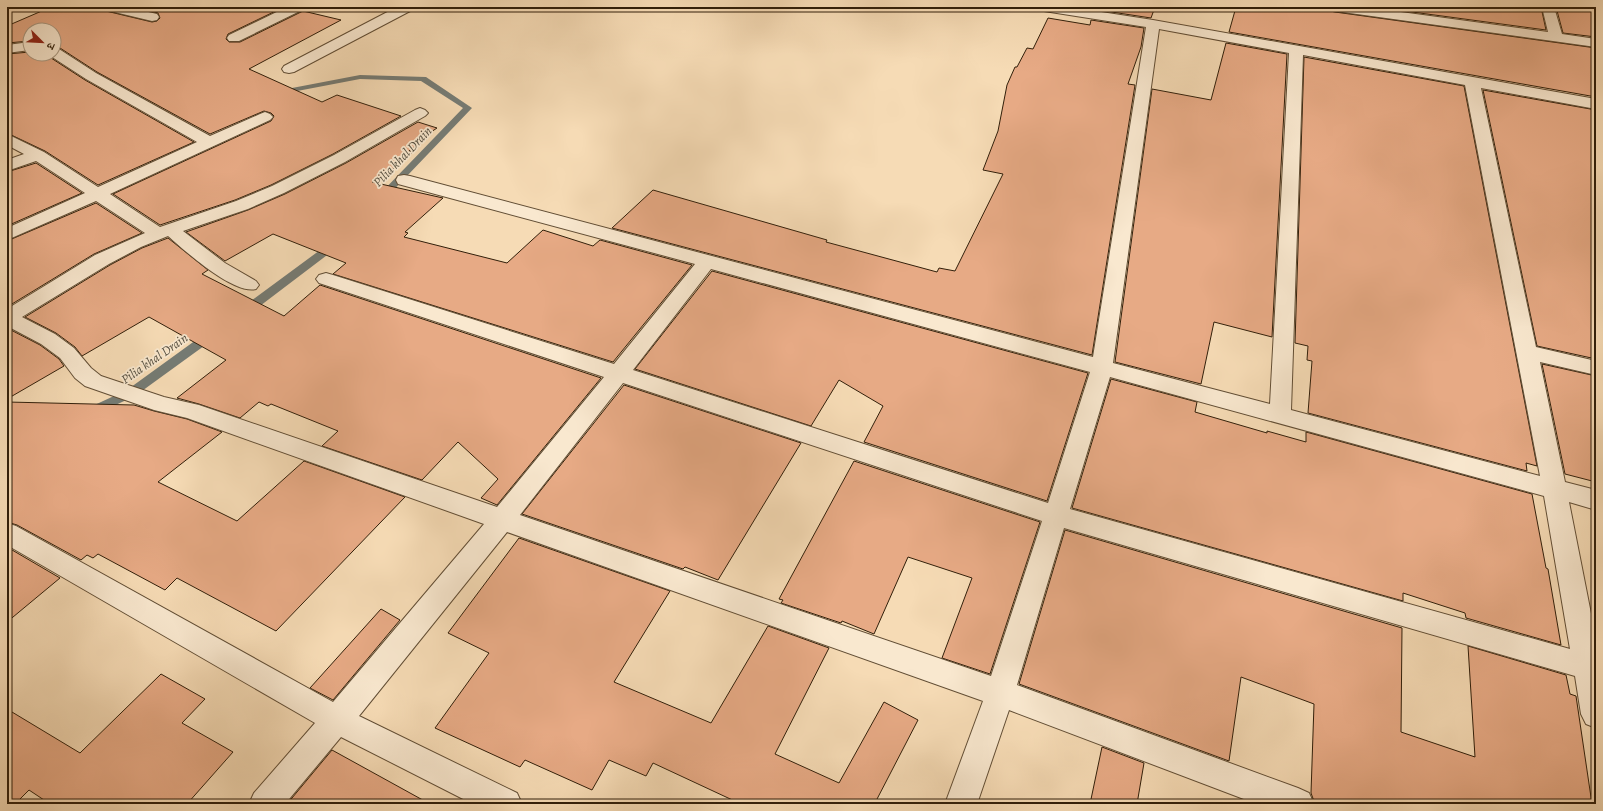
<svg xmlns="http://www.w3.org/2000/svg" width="1603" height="811" viewBox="0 0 1603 811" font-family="Alegreya,'Noto Serif Devanagari',serif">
	<rect width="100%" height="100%" fill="#f6dbb5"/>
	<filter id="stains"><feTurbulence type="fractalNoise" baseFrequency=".005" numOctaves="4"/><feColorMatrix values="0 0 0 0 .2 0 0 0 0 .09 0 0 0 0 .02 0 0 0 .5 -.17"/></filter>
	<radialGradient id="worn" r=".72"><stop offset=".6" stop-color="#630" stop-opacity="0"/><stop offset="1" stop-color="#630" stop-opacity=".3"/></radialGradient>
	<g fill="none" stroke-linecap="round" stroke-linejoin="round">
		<!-- stream -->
		<path fill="#757b74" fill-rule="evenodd" d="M360 75 426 77 472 108 384 200H378L376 198 378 196 463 108 421 81 360 79 292 92 278 93 274 91 278 89 292 88Z
			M335 241 339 242 340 244 339 246 248 315H240L239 312 240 309 331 242Z
			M211 331 215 332 217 335 215 338 135 396 96 414 92 415 88 414 86 411 88 408 127 390 207 332Z"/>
	</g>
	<!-- building -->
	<path fill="#e7aa85" stroke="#311f0a" d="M51 7H104L106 11 152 22 157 21 160 18 158 13 134 7H284L228 34 226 39 229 42H240L303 11 341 20 249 69 322 102 337 95 401 116 333 154 271 185 235 200 160 225 113 194 271 121 274 116 271 113 264 111 210 134 97 72 60 48 54 47V30H30V41L7 43V26Z
		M1092 7H1155L1151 18 1092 9Z
		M1236 7H1328L1330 11 1335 12 1596 48V97L1229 32Z
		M1375 7H1541L1546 30Z
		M1556 7H1596V37L1563 33Z
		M1048 18 1090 25 1091 20 1144 28 1141 47 1128 84 1135 85 1092 355 612 228 653 190 827 240 826 242 937 272 939 268 955 271 1003 174 983 170 998 131 1007 85 1015 67H1017L1027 48 1033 49Z
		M1226 43 1287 54 1272 337 1214 322 1201 384 1115 362 1152 89 1211 100Z
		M30 52V54H48V56L85 80 194 142 98 185 45 151 7 133V54Z
		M1304 57 1464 86 1537 466 1526 463 1527 471 1308 413 1312 361 1307 360 1308 346 1295 343Z
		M1483 90 1596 110V359L1537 346Z
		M418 122 437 128 422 138 427 139 409 151 413 152 393 166 396 167 372 182 443 198 405 232 408 233 404 237 507 263 543 230 593 246 600 240 692 265 613 362 333 274 346 263 273 234 225 261 186 232 248 210 285 194 346 163Z
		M36 163 82 193 7 226V172Z
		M96 203 142 233 94 254 7 307V241Z
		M168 238 208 270 202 274 284 316 320 285 601 378 497 505 481 498 498 479 458 442 422 480 322 446 338 431 271 404 268 406 259 402 240 418 199 404 177 398 226 360 149 317 82 356 75 347 56 333 25 317 110 265 142 248Z
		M712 271 1088 373 1047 501 864 442 883 406 839 380 811 426 635 369Z
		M7 328 40 345 59 359 64 366 7 399Z
		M1542 364 1596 376V482L1565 474Z
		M1111 379 1197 402 1195 412 1267 433V431L1306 442V432L1532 494 1546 568 1548 569 1561 645 1466 618 1465 613 1403 593V601L1072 508Z
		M624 385 801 443 718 580 685 567 683 569 522 514Z
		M7 402 134 405 154 411 187 419 222 432 158 482 237 521 304 461 405 497 276 631 177 578 165 590 98 554 93 558 87 555 81 560 17 525 7 522Z
		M854 461 1040 522 990 674 942 658 972 578 908 557 874 634 842 621 841 623 781 603 783 600 779 599Z
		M1065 530 1402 628 1401 732 1475 757 1468 646 1566 675 1570 694 1576 696 1592 804H1315L1311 793 1314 704 1241 677 1229 761 1019 684Z
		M519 538 670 591 614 682 711 723 768 626 829 648 775 754 839 783 884 702 918 720 876 801 883 804H741L653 763 646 776 609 760 592 790 525 760 520 767 435 728 489 653 448 633Z
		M7 547 60 578 7 622Z
		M381 609 400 620 333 700 310 688Z
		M161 674 205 699 182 723 233 752 187 804H50L29 790 15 804H7V709L80 753Z
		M1102 747 1144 763 1137 804H1090Z
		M332 750 430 804H287Z"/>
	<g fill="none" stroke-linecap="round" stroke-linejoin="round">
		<defs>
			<path id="minor" d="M105 7H127L157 14 159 17 157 20 152 21 106 10Z
				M287 7H303L302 10 239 41H229L227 38 229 35Z
				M397 7H413L412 10 294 72 289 73 284 72 282 69 284 66Z
				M1038 7H1069L1153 20 1596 99V109L1481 88 1536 347 1596 361V375L1540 362 1565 482 1596 490V510L1569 502 1596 639V728L1586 724 1581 714 1575 676 1064 528 1017 685 1298 788 1309 793 1314 804H1257L1009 710 977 804H945L983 701 507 532 359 716 517 793 522 804H473L341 737 285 804H249L254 793 315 723 7 545V523L16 526 333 702 484 524 187 418 154 410 85 386 75 378 60 358 41 344 7 326V309L95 255 145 233 96 201 7 240V228L85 193 36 161 7 171V160L24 154 7 145V134L44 152 98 187 197 142 86 79 49 55 54 54V48L59 49 96 73 210 136 260 114 265 112 270 114 273 117 270 120 110 194 160 227 236 201 272 186 334 155 415 110 420 108 425 110 428 113 425 116 345 162 284 193 248 209 183 231 225 263 256 281 259 285 256 289C234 295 185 251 168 236L141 247 109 264 22 317 55 334 74 348 91 368 101 376 164 397 199 405 497 507 604 377 319 283 316 279 319 275 326 273 333 275 614 364 695 264 398 184 396 180 398 176 404 175 410 176 1093 357 1146 27 1044 11 1039 10ZM1159 29 1289 53 1270 404 1113 363ZM1303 55 1465 85 1540 476 1291 410ZM711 269 1090 372 1048 503 633 370ZM1110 377 1544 496 1570 649 1070 509ZM623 383 1042 521 991 676 520 515Z
				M1329 7H1364L1548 32 1542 7H1554L1562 34 1596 39V47L1335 11 1330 10Z
				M30 42V50L7 53V45Z"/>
		</defs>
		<!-- minor casing -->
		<use href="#minor" stroke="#624e35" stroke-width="2"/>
		<!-- minor -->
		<use href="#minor" fill="#f9e8cf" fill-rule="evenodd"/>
	</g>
	<g text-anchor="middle" stroke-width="3.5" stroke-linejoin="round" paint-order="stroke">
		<!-- far-water labels -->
		<g font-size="13" font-style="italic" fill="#534d3f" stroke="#f9e8cf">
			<text transform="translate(402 156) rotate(-46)" y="5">Pilia khal Drain</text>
			<text transform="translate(154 358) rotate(-35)" y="5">Pilia khal Drain</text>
		</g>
	</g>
	<!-- margin -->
	<rect width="1603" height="811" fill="none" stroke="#f6dbb5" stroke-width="24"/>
	<rect x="8" y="8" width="1587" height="795" fill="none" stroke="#311f0a" stroke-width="2"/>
	<rect x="12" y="12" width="1579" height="787" fill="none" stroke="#311f0a"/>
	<!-- north arrow -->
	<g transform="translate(42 42) rotate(114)"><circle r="19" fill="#f9e8cf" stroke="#a99880"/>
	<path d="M0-3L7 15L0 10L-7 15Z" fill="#8f2418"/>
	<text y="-6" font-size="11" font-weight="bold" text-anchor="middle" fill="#311f0a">उ</text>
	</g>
	<rect width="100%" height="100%" filter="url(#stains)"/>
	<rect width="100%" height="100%" fill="url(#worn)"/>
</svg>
